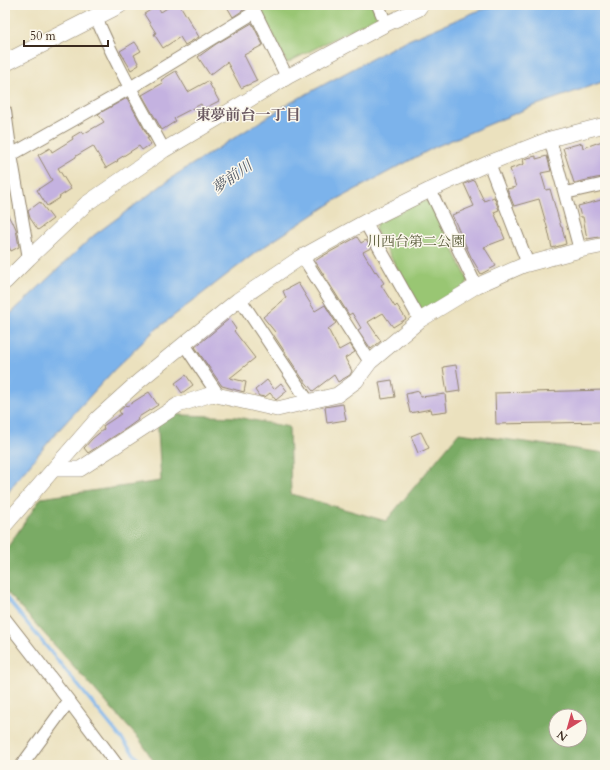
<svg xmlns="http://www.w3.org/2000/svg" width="610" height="770" viewBox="0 0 610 770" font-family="Cardo,'Noto Serif JP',serif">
	<rect width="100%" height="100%" fill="#fbf7ec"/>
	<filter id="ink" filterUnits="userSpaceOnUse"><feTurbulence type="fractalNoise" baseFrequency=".025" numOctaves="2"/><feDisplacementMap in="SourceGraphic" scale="8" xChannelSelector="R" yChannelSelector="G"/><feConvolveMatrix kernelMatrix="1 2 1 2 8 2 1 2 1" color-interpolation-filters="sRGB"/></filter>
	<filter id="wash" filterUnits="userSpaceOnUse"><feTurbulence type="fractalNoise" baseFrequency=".012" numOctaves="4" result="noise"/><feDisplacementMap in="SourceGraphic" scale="16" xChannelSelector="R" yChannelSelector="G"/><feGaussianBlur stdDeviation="0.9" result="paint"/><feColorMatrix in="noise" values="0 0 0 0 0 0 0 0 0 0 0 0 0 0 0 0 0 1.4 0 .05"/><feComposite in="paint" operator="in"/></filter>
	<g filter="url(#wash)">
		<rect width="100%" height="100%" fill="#ebe1be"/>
		<!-- green -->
		<path fill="#99c673" stroke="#6a7848" d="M258 5H373L378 16 287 63Z
			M423 200 431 203 468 280 466 286 426 311 420 309 375 229 377 223Z"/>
		<!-- forest -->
		<path fill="#7aab65" stroke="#5a6a42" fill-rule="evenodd" d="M157 414 237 417 289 427 291 494 386 521 459 433 605 453V765H156L140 740 5 590V551L41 498 161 481ZM556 716H580V740H556Z"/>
		<!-- water -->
		<path fill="#7cb3eb" stroke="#5c6e84" d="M498 5H605V81L531 107 435 147 336 200 259 250 154 331 114 370 57 432 17 480 5 497V319L93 236 177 174 288 104 399 44 475 12Z"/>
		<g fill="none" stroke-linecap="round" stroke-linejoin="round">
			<!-- stream -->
			<path stroke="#7cb3eb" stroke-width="3.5" d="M5 596 143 765"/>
		</g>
		<g id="blocks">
			<!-- building -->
			<path fill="#c4b2e0" d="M172 5H180L199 37 185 45 180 37 163 48 154 34 156 33 144 14 157 6 161 12Z
				M226 5H245V9L233 17Z
				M252 23 263 45 244 55 257 81 241 88 227 62 210 75 198 57 216 44Z
				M135 42 141 51 134 55 139 65 131 70 120 51Z
				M176 71 188 92 208 81 219 101 203 109 201 104 174 118 176 121 162 130 142 95 163 83 161 80Z
				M127 98 149 138H147L151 144 142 150 139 146 117 160 118 161 106 168 93 146 76 156V157L58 168 71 189 59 197 60 198 47 206 37 190 52 180 38 155 50 148 52 152 73 139 72 137 82 131 83 134 104 122 98 114Z
				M605 140V177L596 178 574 183 563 148 582 143 583 148Z
				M536 156V159L547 156 551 171 541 173 546 190 550 189 561 227H562L566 244 552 248 548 230 539 199 514 206 507 189 516 187 510 169 524 164 523 159Z
				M474 180 484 201 494 197 499 210 494 212 505 239 484 247 496 266 481 274 471 257 452 215 474 206 464 184Z
				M605 199V236L587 239 583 217H581L578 206Z
				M40 202 53 219 38 230 30 218 28 211Z
				M5 209 12 223 13 222 16 229 19 247 11 251 5 238Z
				M357 237 361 243 366 240 371 248 363 252 375 272 376 271 384 283 381 285 395 307 397 305 406 319 393 327 383 313 368 322 381 341 371 349 358 330 361 328 352 313 349 315 315 261 321 257Z
				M298 283 315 311 325 305 336 323 328 329 339 350 350 344 355 352 345 358 352 371 350 375 338 382 334 375 313 391 302 378 273 334 275 332 263 317 286 298 283 291Z
				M229 319 236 329 234 331 255 358 230 378 246 382 244 392 222 386 195 347Z
				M456 365 460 391 447 393 443 367Z
				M186 375 193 385 182 393 175 383Z
				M267 380 274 389 281 383 287 391 276 400 275 399 270 393 265 397 259 396 255 390Z
				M392 380 395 397 382 399 379 382Z
				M605 390V422L496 424 495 393Z
				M419 391 421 397 445 394 447 411 432 413 431 409 410 413 406 394Z
				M149 392 158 405 137 418 138 420 127 428 88 453 84 448 92 439 104 429 103 426 121 414 119 411 126 405 127 406Z
				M343 404 346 420 327 423 325 407Z
				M421 432 429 448 418 453 411 436Z"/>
		</g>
	</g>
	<g filter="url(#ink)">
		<use href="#blocks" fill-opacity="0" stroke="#93866e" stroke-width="1"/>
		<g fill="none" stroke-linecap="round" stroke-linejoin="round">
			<defs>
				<path id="minor" d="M378 5 386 24
					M252 6 287 77
					M96 17C115 63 140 106 164 150
					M5 111 11 155 29 258
					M550 139 580 250
					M11 155 130 88 255 12
					M489 163 528 264
					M430 190 476 286
					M565 193 605 184
					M365 222 420 320
					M303 257 370 362
					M240 299 308 401
					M184 344 219 396
					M5 619 69 701 117 765
					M22 765 69 701"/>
				<path id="tertiary" d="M5 282 29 258 86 204 164 150 287 77 386 24 418 9 421 5
					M55 469H80L178 405 212 394 277 409 337 395 356 381 370 362 420 320 476 286 524 265 580 250 605 245
					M5 525 98 418 139 381 238 300 300 258 365 222 430 190 489 163 550 139 605 125"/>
				<path id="secondary" d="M5 63 119 5"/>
			</defs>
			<!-- minor casing -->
			<use href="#minor" stroke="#93866e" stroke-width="14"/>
			<!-- tertiary casing -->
			<use href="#tertiary" stroke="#93866e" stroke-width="16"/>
			<!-- secondary casing -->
			<use href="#secondary" stroke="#93866e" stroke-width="18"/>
			<!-- minor -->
			<use href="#minor" stroke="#fff" stroke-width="12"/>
			<!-- tertiary -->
			<use href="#tertiary" stroke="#fff" stroke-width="15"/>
			<!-- secondary -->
			<use href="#secondary" stroke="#fff" stroke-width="17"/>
		</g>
	</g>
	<g text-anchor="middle" stroke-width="3" stroke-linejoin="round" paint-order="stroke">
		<!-- park labels -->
		<g font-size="14" fill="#575938" stroke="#fbf7ec">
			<text x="416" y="246">川西台第二公園</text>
		</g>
		<!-- neighbourhood labels -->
		<g font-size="15" font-weight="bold" fill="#6b5a62" stroke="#fbf7ec">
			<text x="248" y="120">東夢前台一丁目</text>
		</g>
		<!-- water labels -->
		<g font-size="15" font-style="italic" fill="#525a66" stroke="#fbf7ec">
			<text transform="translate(232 177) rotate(-36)" y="5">夢前川</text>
		</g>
	</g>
	<!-- margin -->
	<rect width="610" height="770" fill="none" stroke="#fbf7ec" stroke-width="20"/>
	<!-- north arrow -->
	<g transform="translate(568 728) rotate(217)"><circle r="19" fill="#fbf7ec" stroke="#aea59a"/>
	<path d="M0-3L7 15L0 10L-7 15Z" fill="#d1495b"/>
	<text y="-6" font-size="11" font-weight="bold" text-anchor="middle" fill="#3b2a1e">N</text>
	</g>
	<!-- scale -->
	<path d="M24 40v6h84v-6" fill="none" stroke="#3b2a1e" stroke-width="2"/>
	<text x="30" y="40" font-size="12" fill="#3b2a1e" stroke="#fbf7ec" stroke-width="3" paint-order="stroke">50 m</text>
</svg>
